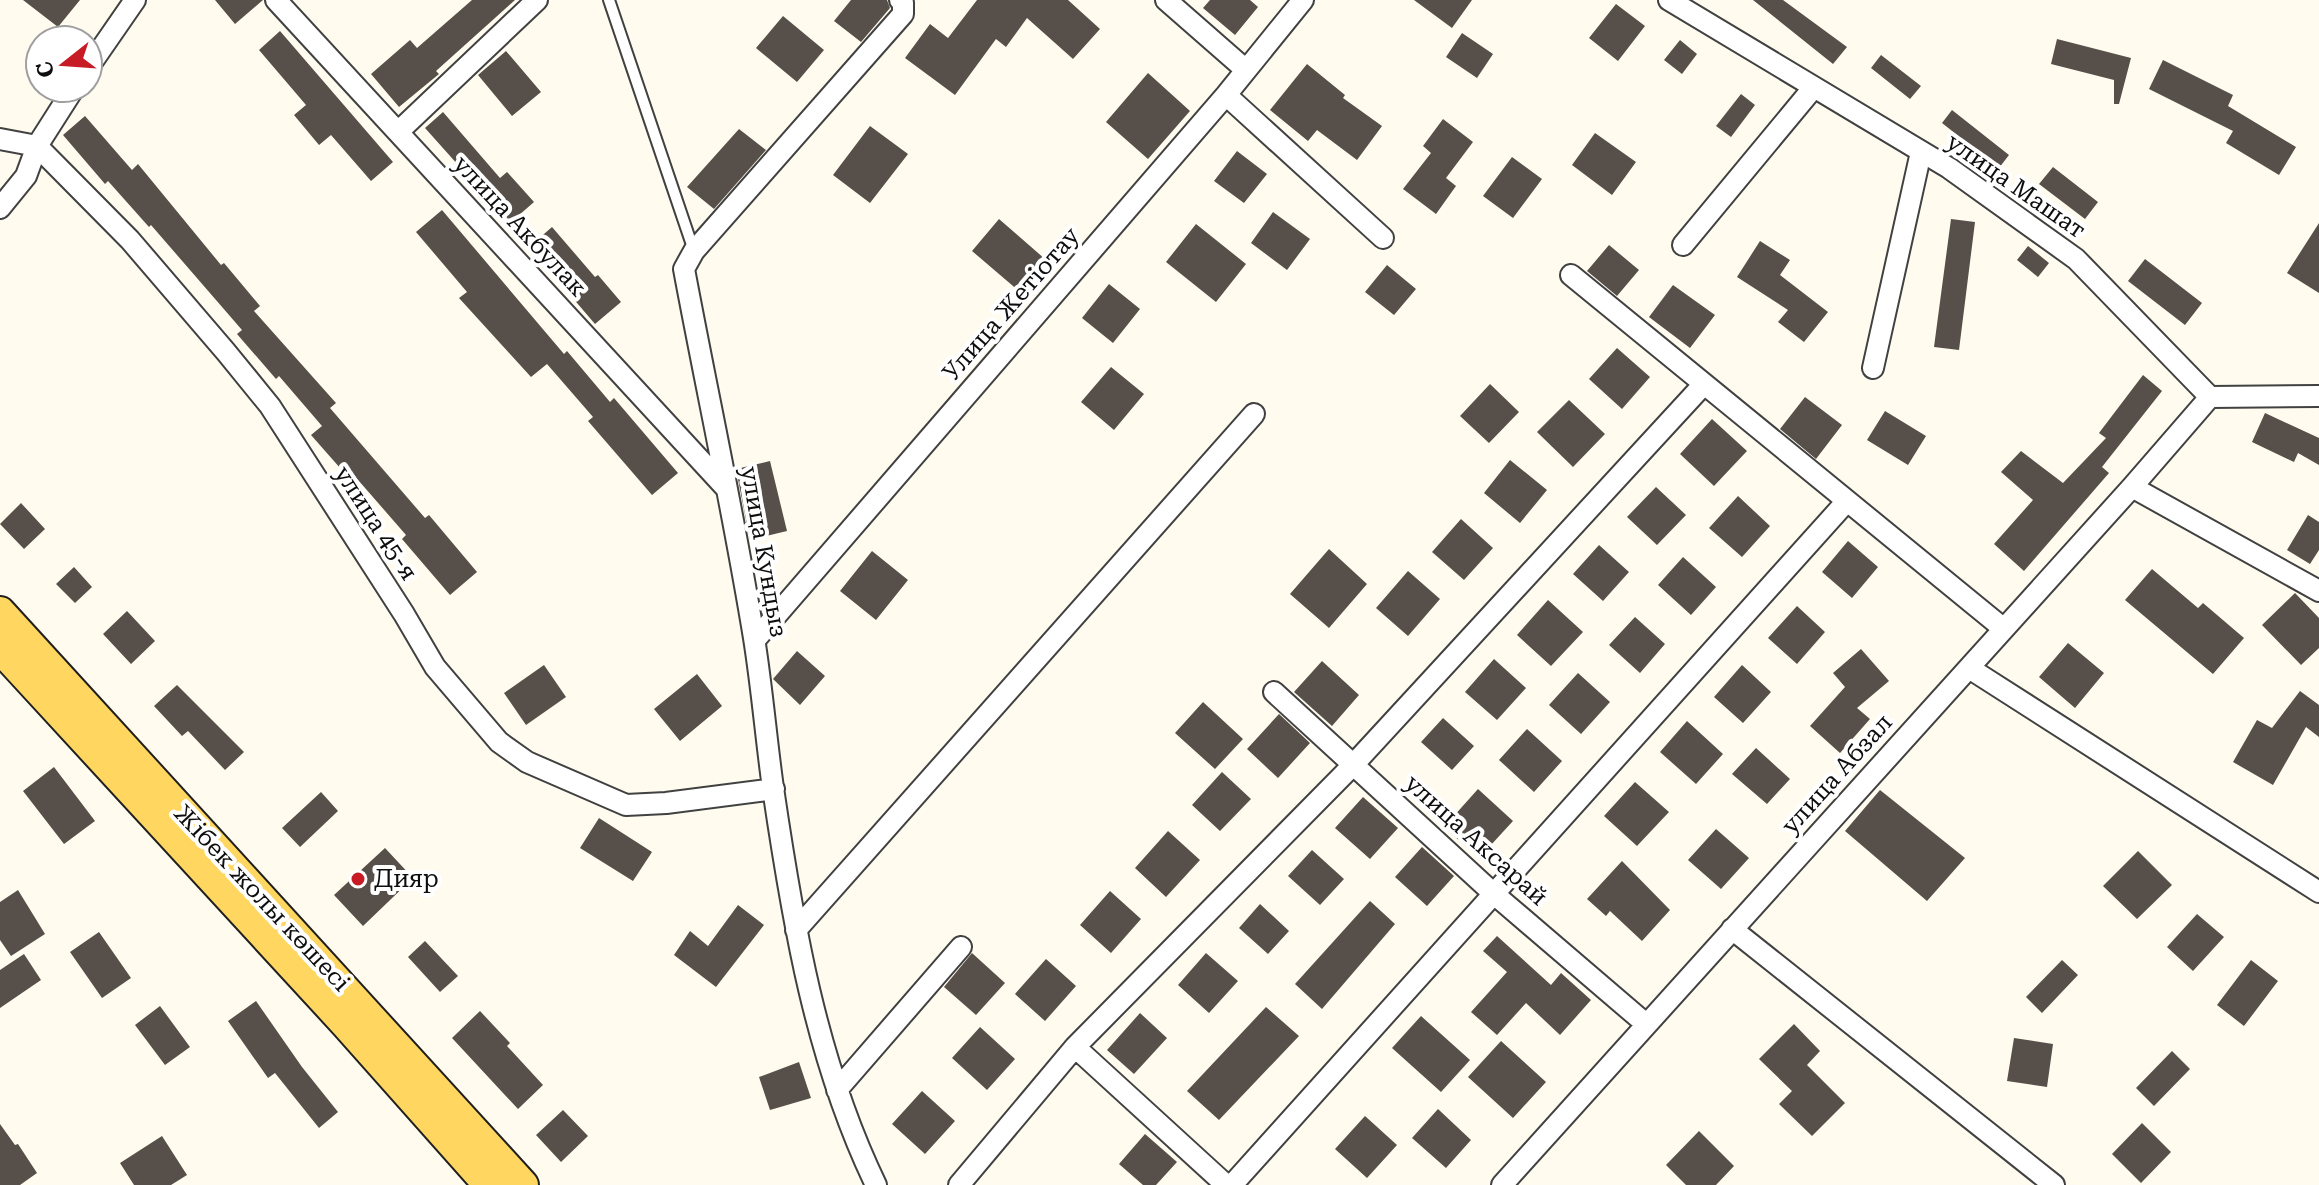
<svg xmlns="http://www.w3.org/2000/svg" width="2319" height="1185" viewBox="0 0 2319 1185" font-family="'Roboto Serif',serif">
	<rect width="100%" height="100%" fill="#fffcef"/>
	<!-- building -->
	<path fill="#574f49" d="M23 0H80L58 27Z
		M215 0H263L235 24Z
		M472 0H515L436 71 439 74 399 107 371 74 410 40 417 48Z
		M851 0H887L890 8 861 42 834 21Z
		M977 0H1068L1100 29 1073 59 1027 18 1006 47 996 39 955 95 905 58 930 24 948 38Z
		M1210 0H1250L1258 7 1235 35 1203 8Z
		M1414 0H1472L1452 28Z
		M1753 0H1783L1847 47 1833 64Z
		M1616 4 1645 26 1618 61 1589 38Z
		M783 16 824 50 797 82 756 48Z
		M280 31 393 162 371 181 331 135 319 145 294 115 306 105 259 50Z
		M1462 33 1493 54 1477 78 1446 57Z
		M2057 39 2131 58 2119 104H2114V80L2051 64Z
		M1680 40 1697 54 1682 74 1664 60Z
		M506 51 541 92 512 116 478 75Z
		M1881 55 1921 86 1910 99 1871 68Z
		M2163 60 2233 95 2228 106 2296 147 2279 175 2226 143 2233 131 2149 89Z
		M1307 64 1345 95 1343 98 1382 126 1357 160 1317 130 1308 141 1270 110Z
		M1148 73 1190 111 1148 159 1106 122Z
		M1741 94 1755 105 1731 137 1716 126Z
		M1952 110 2009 155 1999 168 1942 123Z
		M443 112 500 178 507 172 534 202 510 223 425 128Z
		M85 116 132 170 138 164 221 265 224 263 260 306 254 311 336 403 330 408 425 518 429 515 477 572 450 595 402 539 406 535 352 473 348 477 311 435 322 426 279 376 276 379 237 334 242 330 151 225 149 227 108 181 105 184 63 135Z
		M1443 119 1473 142 1446 178 1456 186 1436 214 1403 189 1431 153 1423 146Z
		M870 126 908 154 870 203 833 175Z
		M739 129 766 150 714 209 687 187Z
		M1595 133 1636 162 1612 195 1572 165Z
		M1237 151 1267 174 1244 203 1214 181Z
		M1512 157 1542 179 1513 218 1483 196Z
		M2053 167 2098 202 2085 219 2039 184Z
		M442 210 564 354 567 351 610 402 614 398 678 473 652 495 588 421 593 417 547 364 531 377 459 298 467 292 416 232Z
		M1273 212 1310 239 1287 270 1251 243Z
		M999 219 1053 266 1026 297 972 251Z
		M1951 219 1975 222 1959 350 1934 347Z
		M2319 223V293L2287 273Z
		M1196 224 1246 264 1216 302 1166 262Z
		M552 227 595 277 598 275 621 302 595 324 529 247Z
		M1760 241 1790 260 1780 275 1828 312 1804 342 1778 322 1788 310 1737 277Z
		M1609 245 1639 270 1617 296 1587 271Z
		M2028 246 2049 263 2038 277 2017 260Z
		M2145 259 2202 303 2185 325 2128 281Z
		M1387 265 1416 289 1394 315 1365 292Z
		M1109 284 1140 309 1113 343 1082 318Z
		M1673 285 1715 315 1690 348 1649 317Z
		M1617 348 1650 377 1622 409 1589 379Z
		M1111 367 1144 394 1114 430 1081 402Z
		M2143 375 2162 391 2102 467 2109 473 2024 571 1994 544 2033 500 2001 472 2021 451 2063 483 2106 438 2099 433Z
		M1490 384 1519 412 1489 443 1460 416Z
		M1805 397 1842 425 1816 459 1780 429Z
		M1569 400 1605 434 1573 467 1537 432Z
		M1885 411 1926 436 1908 465 1867 440Z
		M2265 413 2319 438V465L2298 453 2294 462 2252 442Z
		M1712 419 1747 451 1714 486 1680 454Z
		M1510 460 1547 490 1520 523 1484 493Z
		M770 461 787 531 750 540 736 469Z
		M1656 487 1686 515 1657 545 1627 517Z
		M1738 496 1770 526 1742 557 1709 528Z
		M21 503 45 529 24 549 0 524Z
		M2308 515 2319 522V550L2310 564 2287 550Z
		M1461 519 1493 548 1464 580 1432 552Z
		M1848 541 1878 567 1852 598 1822 572Z
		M1599 545 1629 572 1603 601 1573 574Z
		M1329 549 1367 584 1329 628 1290 594Z
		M872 551 908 580 876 620 840 591Z
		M1683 557 1716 587 1691 615 1658 585Z
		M74 567 92 587 75 603 56 584Z
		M2152 569 2198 608 2203 603 2244 638 2213 674 2125 600Z
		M1408 571 1440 599 1408 636 1376 608Z
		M2295 593 2319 618V648L2301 665 2262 625Z
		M1548 600 1583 632 1551 666 1517 635Z
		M1797 606 1825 632 1797 664 1768 638Z
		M127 611 155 641 131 664 103 634Z
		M1635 617 1665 644 1640 673 1609 645Z
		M2068 643 2104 673 2075 708 2039 677Z
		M1861 649 1889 681 1857 708 1870 719 1840 753 1810 726 1845 687 1833 673Z
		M797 651 825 676 800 705 773 679Z
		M1494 659 1526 688 1497 720 1465 692Z
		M1322 661 1359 695 1332 726 1294 692Z
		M544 665 566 697 526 725 504 693Z
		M1742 665 1771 692 1743 723 1714 697Z
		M1578 673 1610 702 1581 734 1549 705Z
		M697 674 722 706 680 741 654 709Z
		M177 685 244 752 225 770 188 731 182 736 154 706Z
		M2300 691 2319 705V737L2306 727 2273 785 2233 762 2257 720 2272 728Z
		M1203 702 1243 739 1215 769 1175 733Z
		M1279 714 1310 743 1278 778 1247 749Z
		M1443 718 1474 746 1452 770 1421 742Z
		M1687 721 1723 754 1696 784 1660 752Z
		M1527 729 1562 761 1534 792 1499 760Z
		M1756 748 1790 779 1767 804 1732 774Z
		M54 767 95 821 64 844 23 791Z
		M1222 772 1251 799 1220 831 1192 805Z
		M1635 782 1669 812 1637 846 1604 816Z
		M1478 789 1513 821 1479 858 1444 827Z
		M1880 790 1965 858 1927 901 1845 831Z
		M321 792 338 811 300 847 282 828Z
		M1363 797 1398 828 1370 859 1335 828Z
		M599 818 652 852 633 881 580 848Z
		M1716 829 1749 858 1721 889 1688 860Z
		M1168 831 1200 860 1166 897 1135 868Z
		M1422 847 1454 876 1427 906 1395 877Z
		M385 848 413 878 363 926 334 895Z
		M1312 850 1344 879 1320 905 1288 876Z
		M2138 851 2172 885 2137 919 2103 886Z
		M1622 861 1670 910 1642 941 1610 911 1606 916 1587 899Z
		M18 890 45 934 11 956 0 940V902Z
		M1110 891 1141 919 1111 953 1080 925Z
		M1370 901 1395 924 1322 1009 1295 984Z
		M1260 904 1289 931 1268 954 1239 928Z
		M738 905 764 925 716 987 674 955 690 931 708 946Z
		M2197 914 2224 937 2193 971 2167 947Z
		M99 932 131 978 102 998 70 952Z
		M1497 936 1551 985 1561 973 1591 1000 1560 1035 1526 1003 1497 1035 1471 1012 1507 972 1483 951Z
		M425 941 458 976 440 992 408 957Z
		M972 953 1005 983 976 1015 944 987Z
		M1206 953 1238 981 1209 1013 1178 985Z
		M24 954 41 980 0 1008V970Z
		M1046 959 1076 986 1045 1021 1015 994Z
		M2062 960 2078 975 2042 1013 2026 997Z
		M2251 960 2278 981 2244 1026 2217 1005Z
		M256 1001 302 1067 338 1112 319 1128 275 1073 268 1078 228 1021Z
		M160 1006 190 1047 165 1065 135 1025Z
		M1266 1007 1299 1036 1219 1120 1187 1091Z
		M480 1011 510 1043 507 1046 543 1085 518 1109 452 1038Z
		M1140 1013 1167 1038 1134 1074 1107 1050Z
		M1421 1016 1470 1060 1441 1092 1392 1048Z
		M1794 1024 1820 1051 1807 1065 1845 1103 1812 1136 1779 1104 1792 1091 1759 1059Z
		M980 1027 1015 1059 987 1090 952 1058Z
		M2014 1038 2053 1044 2047 1087 2007 1081Z
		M1501 1041 1546 1082 1513 1118 1468 1077Z
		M2172 1051 2190 1069 2154 1106 2136 1088Z
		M799 1062 811 1098 770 1110 759 1077Z
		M922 1091 955 1121 925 1154 892 1124Z
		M1438 1109 1471 1140 1446 1168 1412 1138Z
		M563 1110 588 1136 561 1162 536 1135Z
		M1365 1116 1397 1145 1367 1178 1335 1149Z
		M2142 1123 2171 1152 2141 1183 2112 1154Z
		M0 1124 15 1145 18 1144 37 1173 20 1185H0Z
		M1699 1131 1734 1166 1716 1185H1686L1666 1165Z
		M1145 1134 1177 1162 1156 1185H1143L1119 1164Z
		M162 1136 187 1175 171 1185H134L120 1163Z"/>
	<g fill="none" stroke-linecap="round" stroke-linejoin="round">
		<defs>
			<path id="service" d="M609 0 694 251"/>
			<path id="minor" d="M276 0 726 488
				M1166 0 1246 70
				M1669 0 1949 168 2076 259 2210 397 2319 396
				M88 68 135 0
				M1226 95 1383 238
				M398 132 537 0
				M0 139 37 146 130 240 226 352 270 406 404 614 435 667 499 742 527 762 626 805 666 803 774 789
				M0 208 26 176 37 146 74 88
				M1683 245 1814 87
				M1571 275 2004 629
				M1873 368 1921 152
				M2132 487 2319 591
				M755 640 1226 95 1303 0
				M1969 668 2319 892
				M1274 692 1494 894 1646 1024
				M1732 929 2054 1185
				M796 930 1254 414
				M1075 1047 1226 1185
				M837 1090 961 947
				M876 1185C816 1061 793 924 773 788 766 738 762 688 754 638 734 515 707 392 684 269L694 251 903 14V3L900 0
				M959 1185 1075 1047 1354 764 1704 384
				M1232 1185 1847 501
				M1502 1185 2132 487 2210 397"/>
			<path id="primary" d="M0 612 523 1185
				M0 648 346 1024 489 1185"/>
		</defs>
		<!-- service casing -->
		<use href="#service" stroke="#414141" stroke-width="14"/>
		<!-- minor casing -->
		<use href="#minor" stroke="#414141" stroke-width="24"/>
		<!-- primary casing -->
		<use href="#primary" stroke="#1f1f1f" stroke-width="34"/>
		<!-- service -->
		<use href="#service" stroke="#fff" stroke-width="10"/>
		<!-- minor -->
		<use href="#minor" stroke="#fff" stroke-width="20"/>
		<!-- primary -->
		<use href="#primary" stroke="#ffd65f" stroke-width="30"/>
	</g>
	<!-- markers -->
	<circle fill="#c71c26" stroke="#fff" stroke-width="3" cx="358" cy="879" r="8"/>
	<g text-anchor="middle" stroke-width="8" stroke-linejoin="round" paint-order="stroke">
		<!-- street labels -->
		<g font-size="24" fill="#0e0e0e" stroke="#fff">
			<text transform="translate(2016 186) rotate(35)" y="8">улица Машат</text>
			<text transform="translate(520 226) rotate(47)" y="8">улица Акбулак</text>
			<text transform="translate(1011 304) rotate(-49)" y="8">Улица Жетіотау</text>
			<text transform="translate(376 523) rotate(57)" y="8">улица 45-я</text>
			<text transform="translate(764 552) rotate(80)" y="8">улица Кундыз</text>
			<text transform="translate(1837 774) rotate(-48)" y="8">улица Абзал</text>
			<text transform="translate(1476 840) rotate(42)" y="8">улица Аксарай</text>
			<text transform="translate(262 898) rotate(47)" y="8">Жібек жолы көшесі</text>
		</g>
		<!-- poi labels -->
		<g font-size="24" fill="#0e0e0e" stroke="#fff" text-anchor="start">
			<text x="374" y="887">Дияр</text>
		</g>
	</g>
	<!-- north arrow -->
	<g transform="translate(64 64) rotate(253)"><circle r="38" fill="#ffffff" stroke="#9f9f9f" stroke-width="2"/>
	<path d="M0-6L14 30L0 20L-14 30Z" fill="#c71c26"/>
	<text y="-12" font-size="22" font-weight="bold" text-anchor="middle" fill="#0e0e0e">С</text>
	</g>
</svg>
